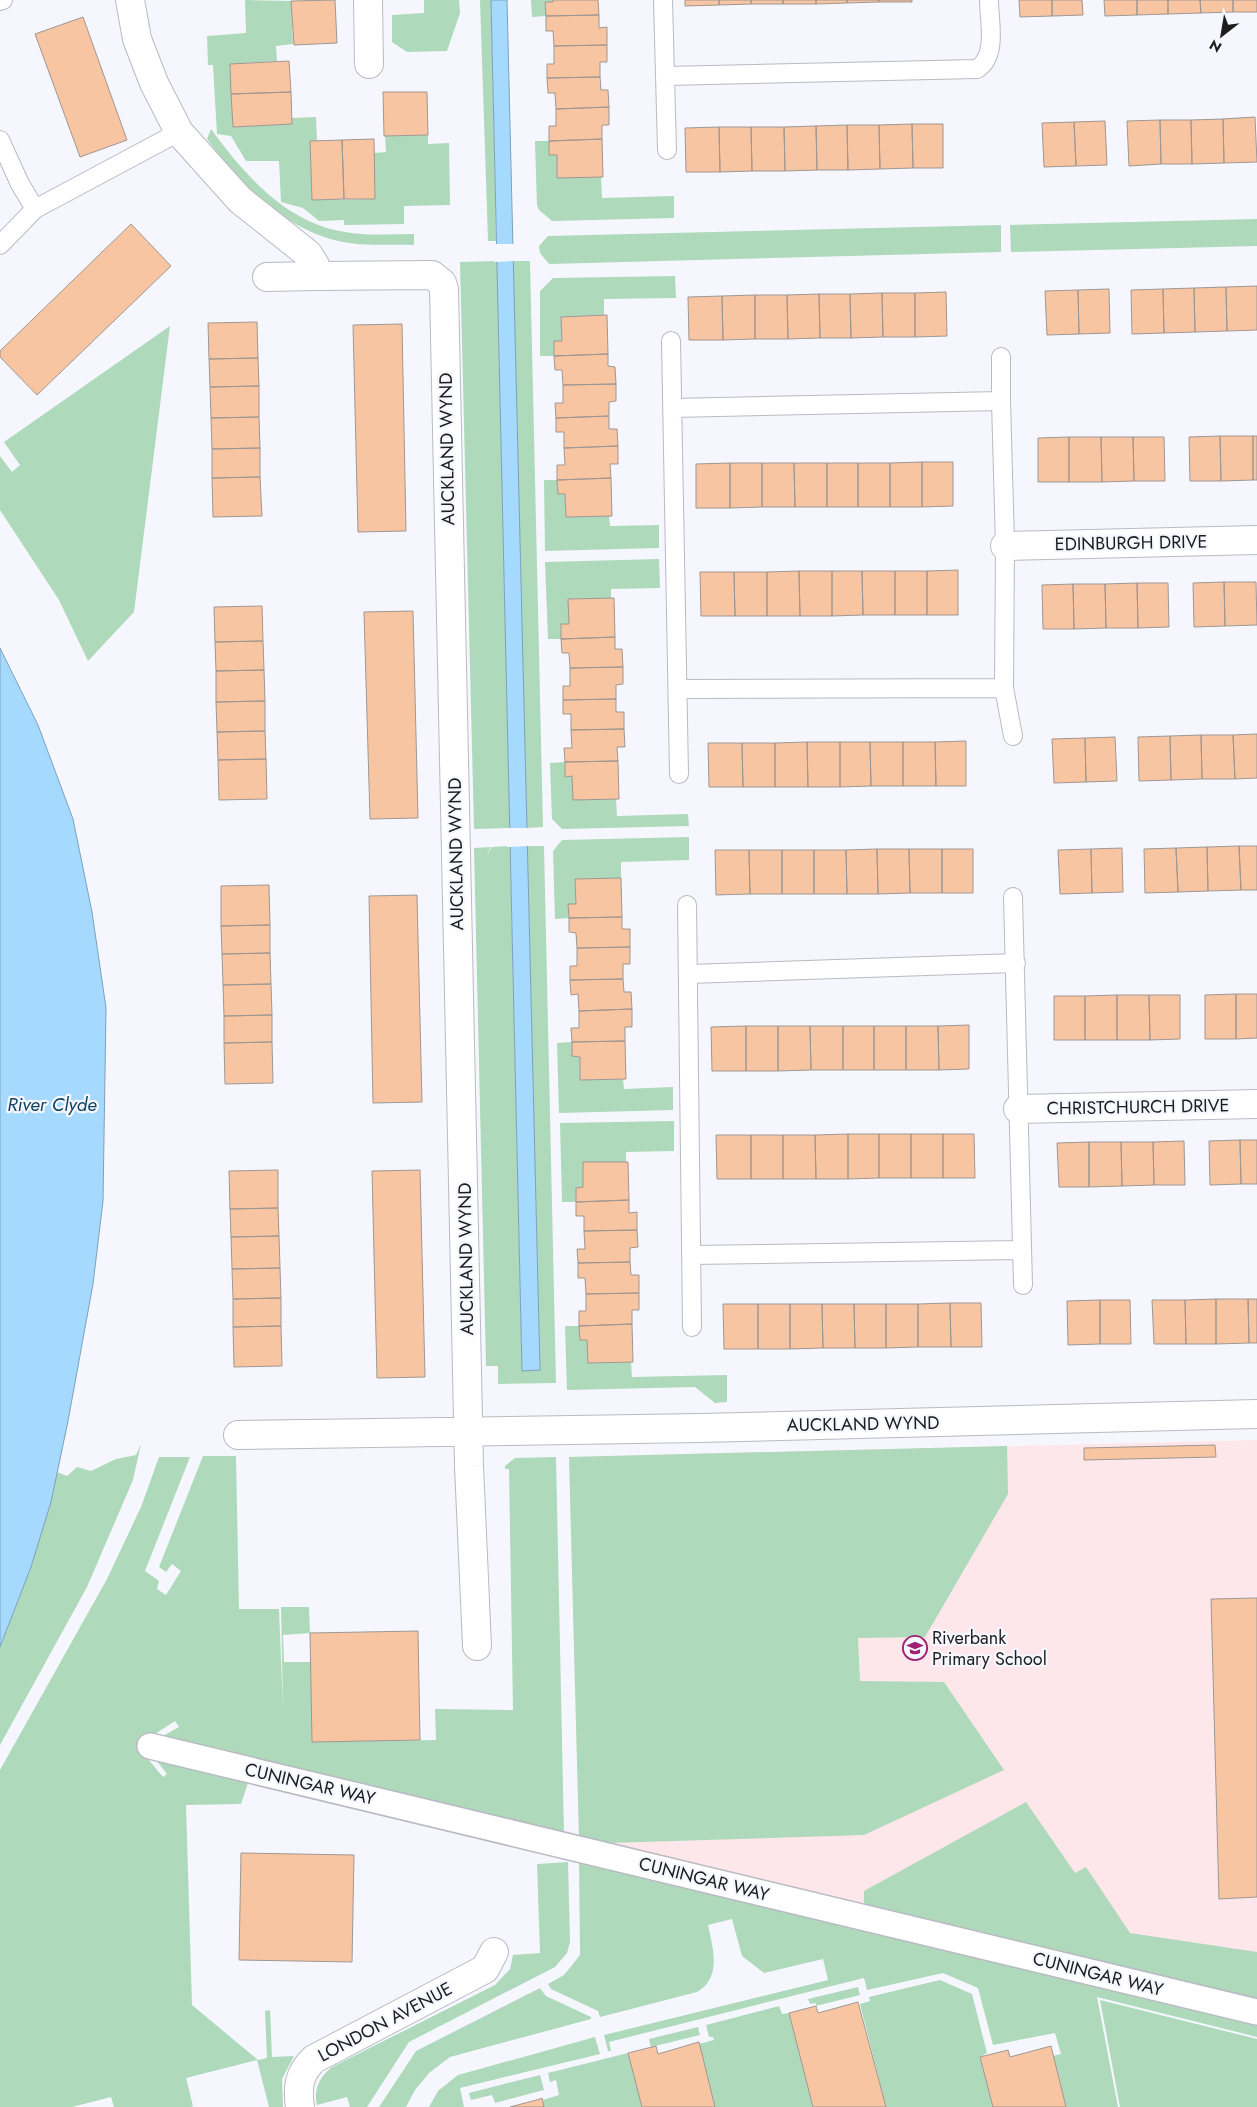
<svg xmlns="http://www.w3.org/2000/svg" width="1257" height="2107" viewBox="0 0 1257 2107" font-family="Jost,sans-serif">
	<rect width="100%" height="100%" fill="#f6f7fe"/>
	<!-- education -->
	<path fill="#fde7ea" d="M1257 1440V2003L579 1839 569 1457Z"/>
	<!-- green -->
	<path fill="#aed9bb" d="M245 0 291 1 293 44 276 46 277 61 230 64 233 127 292 124V118L316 117 317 141H310L312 200 375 199 374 153 386 152 385 136 428 135V144L449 143 450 205 404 206V224L344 225V220L319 221 303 208 281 202 279 161H246L231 136 217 134 213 65H208L207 36 246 33Z
		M424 0H459L460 13 447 51 407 52 392 42V15L424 13Z
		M480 0H491L496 241H488Z
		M531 0H553V2H545L546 16 532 17Z
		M211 129C244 174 286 223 345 232 367 236 391 234 414 234V245C393 244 370 246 349 243 288 234 242 186 207 139Z
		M535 141H549L557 155V178L601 177 602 198 674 196V218L552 221 539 210 537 205Z
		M1257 219V246L1011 252 1010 225Z
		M1001 225V252L549 264 540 253 539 246 548 236Z
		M497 261 510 828 474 829 460 262Z
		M513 261H530L543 827 526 828Z
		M675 276 676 298 604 299V315L561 317 562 341 554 356H540V291L553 278Z
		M170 326 134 612 88 661 59 600 0 510V456L12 472 20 465 4 442Z
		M544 480H557L558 494H565L566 517 609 516 610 526 659 525V548L545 551Z
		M659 559 660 588 611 589V598L568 599 569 624 561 625V639H548L545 562Z
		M565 762V777L572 776 616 799 617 816 688 814 689 826 562 829 552 819 550 763Z
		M689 837V860L621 862V878L575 879 576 904H569V918L555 919 553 851 562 840Z
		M510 846 522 1371 540 1370 527 846H544L556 1383 498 1384V1366H486L474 848 491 847 486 856 492 847Z
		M572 1042V1056L580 1057V1080L623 1079 624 1089 673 1087V1110L559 1113 557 1043Z
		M674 1121V1151L626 1152V1162H583V1187L576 1188V1202H562L560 1123Z
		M565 1326H579L580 1340H587L588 1363 631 1362 632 1377 727 1375V1402L715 1403 695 1387 567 1390Z
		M141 1444 133 1480 87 1587 0 1745V1647L31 1567 57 1472 67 1476 77 1467 91 1471 116 1459 136 1455Z
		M1007 1446 1008 1494 925 1637 858 1638 860 1681 944 1682 1004 1770 864 1835 608 1843V1846L579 1839 569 1457Z
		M203 1456H236L239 1609H279L283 1709 281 1607H309L310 1633 283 1635 284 1662H311L313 1742 436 1740 435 1709 513 1710 509 1469H505V1466L515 1458 556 1457 564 1835 163 1736 179 1727 175 1721 152 1736 148 1759 163 1777 167 1774 156 1760 249 1780 241 1804 186 1805 192 2005 258 2060 267 2058 265 2011 270 2010 272 2057 294 2056 282 2079 283 2107H269L257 2060 186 2078 193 2106 191 2107H114L111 2097 72 2107H0V1770L107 1579 141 1507 159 1457H190L145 1571 159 1581 157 1589 166 1595 181 1571 172 1564 166 1572 159 1567Z
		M1026 1802 1075 1873 1086 1867 1130 1933 1257 1952V2003L864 1908V1891Z
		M579 1859 1257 2021V2037L1097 1997 1118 2107H1066L1053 2056 1061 2054 1055 2033 993 2045 978 1988 943 1973 867 1990 864 1978 609 2042 611 2051H608L604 2035 828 1980 823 1959 764 1973 742 1956 732 1919 708 1925C713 1949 722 1977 697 1992L600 2017 598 2011 551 1989 548 1984 564 1975 580 1955Z
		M568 1862 570 1942 567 1953 555 1967 409 2042 367 2107H350L347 2097 317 2105C313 2090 320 2076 332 2067L495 1985 510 1969 513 1955 540 1953 537 1864Z
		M940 1980 972 1994 987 2053 980 2057 993 2107H886L860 2004 870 2001 869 1997Z
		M858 1987 860 1995 816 2006V2003L810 2004 808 1999Z
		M540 1988 546 1996 591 2017V2019L450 2057 429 2073 415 2090 406 2107H379L416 2051Z
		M1100 2000 1257 2039V2107H1120Z
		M779 2006 782 2014 789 2013 813 2107H715L699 2044 714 2040 713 2037H709L706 2025Z
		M698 2027 700 2035 651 2047 649 2039Z
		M595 2037 600 2054 460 2088 464 2107H429L438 2091 458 2075Z
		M628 2053 642 2107H544L543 2100 559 2095 556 2080 550 2082 548 2073Z
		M540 2075 544 2090 495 2103 492 2095 471 2100 469 2093Z"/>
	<!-- water -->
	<path fill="#a5dafe" stroke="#7ca1bb" d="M491 0H507L540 1370 522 1371Z
		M0 648 38 725 73 819 92 912 106 1008 103 1201 93 1284 68 1421 51 1502 31 1567 0 1647Z"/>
	<!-- pier -->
	<path fill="#f6f7fe" d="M494 244H515V261L494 262Z
		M507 828H529V846L507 847Z"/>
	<!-- building -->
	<path fill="#f8c5a2" stroke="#9f9792" d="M335 0 337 43 294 45 291 1Z
		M553 0H598L599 15 546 16 545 2H553Z
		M685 0H719V5L685 6Z
		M719 0H751V4L719 5Z
		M751 0H783V4H751Z
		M783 0H816V4H783Z
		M816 0H847V3L816 4Z
		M847 0H879V2L847 3Z
		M879 0H912V2H879Z
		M1019 0H1052V16L1020 17Z
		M1052 0H1082L1083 15 1052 16Z
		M1104 0H1137V15L1105 16Z
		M1137 0H1168V14L1137 15Z
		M1168 0H1200L1201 13 1168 14Z
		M1200 0H1233V12L1201 13Z
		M1233 0H1257V12H1233Z
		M599 15V28L607 27V45L554 46 553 31H546V16Z
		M83 17 127 140 80 157 35 34Z
		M607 45V62H600V77L547 78V64H554V46Z
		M289 61 291 92 231 94 230 64Z
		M600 77 601 90H608L609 107 556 109 555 93H548L547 78Z
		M291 92 292 124 233 127 231 94Z
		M383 92H427L428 135 384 136Z
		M609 107V125H602V139L549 141V126H556V109Z
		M1255 117 1257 162 1224 163 1223 119Z
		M1223 119 1224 163 1192 164 1191 120Z
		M1160 120H1191L1192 164H1161Z
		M1160 120 1161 164 1129 166 1127 121Z
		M1105 121 1107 165 1076 166 1074 122Z
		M1074 122 1076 166 1044 167 1042 123Z
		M912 124H943V168H913Z
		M912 124 913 168 880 169 879 125Z
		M847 125H879L880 169 848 170Z
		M847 125 848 170H817L816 126Z
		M816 126 817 170 785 171 784 127Z
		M719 127H751L752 171 720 172Z
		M719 127 720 172H686L685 128Z
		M751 127H784L785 171H752Z
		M374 139 375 199H344L342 140Z
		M602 139 603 177 557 178V155H549V141Z
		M342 140 344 199 312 200 310 141Z
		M131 224 171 266 37 395 0 357V351Z
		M1257 286V330L1227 331 1226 287Z
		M1226 287 1227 331 1195 332 1194 288Z
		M1194 288 1195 332 1164 333 1163 289Z
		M1109 289 1110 333 1079 334 1078 290Z
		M1163 289 1164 333 1132 334 1131 290Z
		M1078 290 1079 334 1047 335 1045 291Z
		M946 292 947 336 915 337V293Z
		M882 293H915V337H883Z
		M882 293 883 337 851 338 850 294Z
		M819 294H850L851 338H820Z
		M819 294 820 338 788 339 787 295Z
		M755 295H787L788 339H755Z
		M755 295V339L723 340 722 296Z
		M722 296 723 340H689L688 297Z
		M607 315 608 354 554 356V341H562L561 317Z
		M257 322 258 358 209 359 208 323Z
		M402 324 406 531 358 532 353 325Z
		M608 354V366L615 367 616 384 563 385 562 370H555L554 356Z
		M258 358 259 386 210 387 209 359Z
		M616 384V401L609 402V416L556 418 555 403H563V385Z
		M259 386V417L211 418 210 387Z
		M609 416V429H617L618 446 564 448V432H556V418Z
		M259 417 260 448 212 449 211 418Z
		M1220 436H1253V480L1221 481Z
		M1220 436 1221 481H1190L1189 437Z
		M1253 436H1257V480H1253Z
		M1069 437H1101L1102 482H1069Z
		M1069 437V482H1038V438Z
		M1101 437H1133L1134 481 1102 482Z
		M1133 437H1164L1165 481H1134Z
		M618 446V464H610L611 478 557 480V465H565L564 448Z
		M260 448V477L212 478V449Z
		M922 462V507H890V463Z
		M922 462H953V506L922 507Z
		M730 463V508H696V464Z
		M730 463H762V507L730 508Z
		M762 463H794L795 507H762Z
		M794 463H827V507H795Z
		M827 463H858V507H827Z
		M858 463H890V507H858Z
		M260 477 262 516 213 517 212 478Z
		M611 478 612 516 566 517 565 494H558L557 480Z
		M958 570V615H927V571Z
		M799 571H832V616H800Z
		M799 571 800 616H767V572Z
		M832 571H862L863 615 832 616Z
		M862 571H895V615H863Z
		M895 571H927V615H895Z
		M700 572H734L735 616H701Z
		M734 572H767V616H735Z
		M1224 582H1256L1257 625 1225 626Z
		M1224 582 1225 626 1194 627 1193 583Z
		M1137 583H1168L1169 627 1138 628Z
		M1137 583 1138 628H1106L1105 584Z
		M1073 584H1105L1106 628 1074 629Z
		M1073 584 1074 629H1043L1042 585Z
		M614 598 615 637 561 639V624H569L568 599Z
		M262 606 263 641 215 642 214 607Z
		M413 611 418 818 370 819 364 612Z
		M615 637V649H622L623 667 570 668 569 653H562L561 639Z
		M263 641 264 670 216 671 215 642Z
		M623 667V684L616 685V699L563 700V686H570V668Z
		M264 670 265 701 216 702V671Z
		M616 699V712H624V729L571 730V714H563V700Z
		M265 701V731L217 732 216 702Z
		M624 729 625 747H617L618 761 565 762 564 748H572L571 730Z
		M265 731 266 759 218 760 217 732Z
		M1257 734V778L1235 779 1233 735Z
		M1201 735H1233L1235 779H1202Z
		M1201 735 1202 779 1171 780 1170 736Z
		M1170 736 1171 780 1139 781 1138 737Z
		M1115 737 1117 781 1086 782 1085 738Z
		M1085 738 1086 782 1054 783 1052 739Z
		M966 741V786H936L935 742Z
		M807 742H840V787H808Z
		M807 742 808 787H775V743Z
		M840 742H870L871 786 840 787Z
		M870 742H903V786H871Z
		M903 742H935L936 786H903Z
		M708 743H742L743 787H709Z
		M742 743H775V787H743Z
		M266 759 267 799 219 800 218 760Z
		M618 761 619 799 573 800 572 776 565 777V762Z
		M1239 846H1257V890H1241Z
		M1239 846 1241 890 1208 891 1207 847Z
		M1207 847 1208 891 1178 892 1176 848Z
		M1122 848 1123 892 1092 893 1091 849Z
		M1176 848 1178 892 1145 893 1144 849Z
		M877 849H909L910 893 878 894Z
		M877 849 878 894H847L846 850Z
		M909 849H942V893H910Z
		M942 849H973V893H942Z
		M1091 849 1092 893 1060 894 1058 850Z
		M715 850H749L750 894 716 895Z
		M749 850H782V894H750Z
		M782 850H814V894H782Z
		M814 850H846L847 894H814Z
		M621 878 622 917 569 918 568 904H576L575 879Z
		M269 885 270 925 221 926V886Z
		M417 895 422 1102 373 1103 369 896Z
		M622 917V929H630V947L577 948 576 933 569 932V918Z
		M270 925V953L222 954 221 926Z
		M630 947V964H623V979L570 980V966H577V948Z
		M270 953 271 984 223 985 222 954Z
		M623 979 624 992H631L632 1009 579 1011 578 994 571 995 570 980Z
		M271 984 272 1015 224 1016 223 985Z
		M1236 994H1257V1038L1236 1039Z
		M1236 994V1039H1205V995Z
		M1117 995H1149L1150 1040H1117Z
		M1117 995V1040H1085V996Z
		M1149 995H1180V1039L1150 1040Z
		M1054 996H1085V1040H1054Z
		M632 1009V1027H625V1041L572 1042 571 1028H579V1011Z
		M272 1015V1042L224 1043V1016Z
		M969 1025V1069L939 1070 938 1026Z
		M746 1026H778V1071H746Z
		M746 1026V1071H712L711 1027Z
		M778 1026H810L811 1070 778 1071Z
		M810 1026H843V1070H811Z
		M843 1026H874V1070H843Z
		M874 1026H906V1070H874Z
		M906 1026H938L939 1070H906Z
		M625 1041 626 1079 580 1080V1057L572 1056V1042Z
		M272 1042 273 1083 225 1084 224 1043Z
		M848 1134H879V1178L848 1179Z
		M848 1134V1179H816L815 1135Z
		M879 1134H911V1178H879Z
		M911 1134H943V1178H911Z
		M943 1134H974L975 1178H943Z
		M716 1135H751V1179H717Z
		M751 1135H783V1179H751Z
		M783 1135H815L816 1179H783Z
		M1240 1140H1257V1184H1241Z
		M1240 1140 1241 1184 1210 1185 1209 1141Z
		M1184 1141 1185 1185H1154L1153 1142Z
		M1089 1142H1121L1122 1186 1089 1187Z
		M1089 1142V1187H1059L1057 1143Z
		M1121 1142H1153L1154 1185 1122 1186Z
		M583 1162H628L629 1200 576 1202V1188L583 1187Z
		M278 1170V1208L230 1209 229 1171Z
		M420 1170 425 1377 377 1378 372 1171Z
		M629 1200V1213L637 1212V1230L584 1231V1216H576V1202Z
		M278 1208 279 1236 231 1237 230 1209Z
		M637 1230 638 1247 630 1248V1262L578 1263 577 1249H585L584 1231Z
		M279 1236 280 1268 232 1269 231 1237Z
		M630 1262 631 1275H639V1293L586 1294 585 1278H578V1263Z
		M280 1268 281 1298 233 1299 232 1269Z
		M639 1293V1310H632V1324L579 1326V1311H586V1294Z
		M281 1298V1326L233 1327V1299Z
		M1216 1299H1248L1249 1343 1216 1344Z
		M1216 1299V1344H1186L1185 1300Z
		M1248 1299H1257V1343H1249Z
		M1100 1300H1130L1131 1344H1100Z
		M1100 1300V1344L1068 1345 1067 1301Z
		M1152 1300H1185L1186 1344H1154Z
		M950 1303H981L982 1347H951Z
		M950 1303 951 1347H918V1304Z
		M723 1304H758V1349H724Z
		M758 1304H790V1349H758Z
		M790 1304H822L823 1348 790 1349Z
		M822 1304H854L855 1348H823Z
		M854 1304H886V1348H855Z
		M886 1304H918V1347L886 1348Z
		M632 1324 633 1362 588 1363 587 1340H580L579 1326Z
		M281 1326 282 1366 234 1367 233 1327Z
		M1215 1445 1216 1457 1084 1460V1448Z
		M1257 1598V1897L1219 1899 1211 1599Z
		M418 1631 420 1740 312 1742 310 1633Z
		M241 1853 354 1855 352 1962 239 1960Z
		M858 2002 886 2107H813L789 2013 816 2006 818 2013Z
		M699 2042 715 2107H642L628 2053 656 2046 658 2054Z
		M1051 2046 1066 2107H993L980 2057 1008 2050 1010 2057Z
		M542 2098 544 2107H510L540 2099Z"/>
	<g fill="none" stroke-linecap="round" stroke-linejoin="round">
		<defs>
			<path id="service" d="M663 0 667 150
				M0 1 3 0
				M666 76 977 69C998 56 989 21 989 0
				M0 140 20 184 35 209
				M0 245 35 209 179 132
				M671 341 679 774
				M1001 357V401
				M673 408 1001 401 1005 545 1004 688 678 689
				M1004 688 1013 736
				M1013 897 1023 1285
				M687 905 692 1327
				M689 974 1016 963
				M691 1255 1022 1250"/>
			<path id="pedestrian" d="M150 1746 1257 2012"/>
			<path id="minor" d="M130 0 137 39 154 83 179 132 240 200 308 254 315 265 316 276 432 275 442 283 444 289 469 1466 477 1646
				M368 0 369 64
				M267 277 316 276
				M1005 546 1257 540
				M1018 1109 1257 1104
				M238 1435 700 1428 1257 1414
				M300 2107C297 2087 299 2073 314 2059L485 1969 494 1952"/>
		</defs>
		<!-- service casing -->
		<use href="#service" stroke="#b9bac3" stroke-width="20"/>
		<!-- pedestrian casing -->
		<use href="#pedestrian" stroke="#b9bac3" stroke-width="28"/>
		<!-- minor casing -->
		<use href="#minor" stroke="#b9bac3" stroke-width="30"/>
		<!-- service -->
		<use href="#service" stroke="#fff" stroke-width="18"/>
		<!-- pedestrian -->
		<use href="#pedestrian" stroke="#fff" stroke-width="25"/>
		<!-- minor -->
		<use href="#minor" stroke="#fff" stroke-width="28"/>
	</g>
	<!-- icons -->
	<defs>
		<symbol id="school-ring" viewBox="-11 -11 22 22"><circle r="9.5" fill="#f6f7fe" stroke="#9f2175" stroke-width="1.5"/><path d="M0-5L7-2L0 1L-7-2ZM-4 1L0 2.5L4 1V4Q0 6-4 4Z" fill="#9f2175"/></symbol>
	</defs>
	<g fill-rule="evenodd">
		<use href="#school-ring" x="901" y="1634" width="28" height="28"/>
	</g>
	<g text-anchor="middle" stroke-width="4.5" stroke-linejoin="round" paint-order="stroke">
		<!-- street labels -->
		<g font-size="18" fill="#1d1d20" stroke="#f6f7fe">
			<text transform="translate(447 449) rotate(-91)" y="6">AUCKLAND WYND</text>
			<text transform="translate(1131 543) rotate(-1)" y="6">EDINBURGH DRIVE</text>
			<text transform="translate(456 854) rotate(-91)" y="6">AUCKLAND WYND</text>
			<text transform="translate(1138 1107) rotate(-1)" y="6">CHRISTCHURCH DRIVE</text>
			<text transform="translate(466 1259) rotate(-91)" y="6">AUCKLAND WYND</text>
			<text transform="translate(863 1424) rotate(-1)" y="6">AUCKLAND WYND</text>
			<text transform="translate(310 1784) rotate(13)" y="6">CUNINGAR WAY</text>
			<text transform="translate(704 1879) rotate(14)" y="6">CUNINGAR WAY</text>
			<text transform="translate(1098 1974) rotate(14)" y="6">CUNINGAR WAY</text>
			<text transform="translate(385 2022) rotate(-28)" y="6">LONDON AVENUE</text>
		</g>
		<!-- poi labels -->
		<g font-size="18" fill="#1d1d20" stroke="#f6f7fe" text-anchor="start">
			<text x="932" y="1644">Riverbank<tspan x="932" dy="21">Primary School</tspan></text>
		</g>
		<!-- water labels -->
		<g font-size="19" font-style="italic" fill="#0e4361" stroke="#f6f7fe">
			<text x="52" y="1111">River Clyde</text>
		</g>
	</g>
	<!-- north arrow -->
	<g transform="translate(1222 35) rotate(211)" stroke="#f6f7fe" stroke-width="4" paint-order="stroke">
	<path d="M0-4L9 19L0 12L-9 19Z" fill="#1d1d20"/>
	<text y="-8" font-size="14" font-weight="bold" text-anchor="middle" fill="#1d1d20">N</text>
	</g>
</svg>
